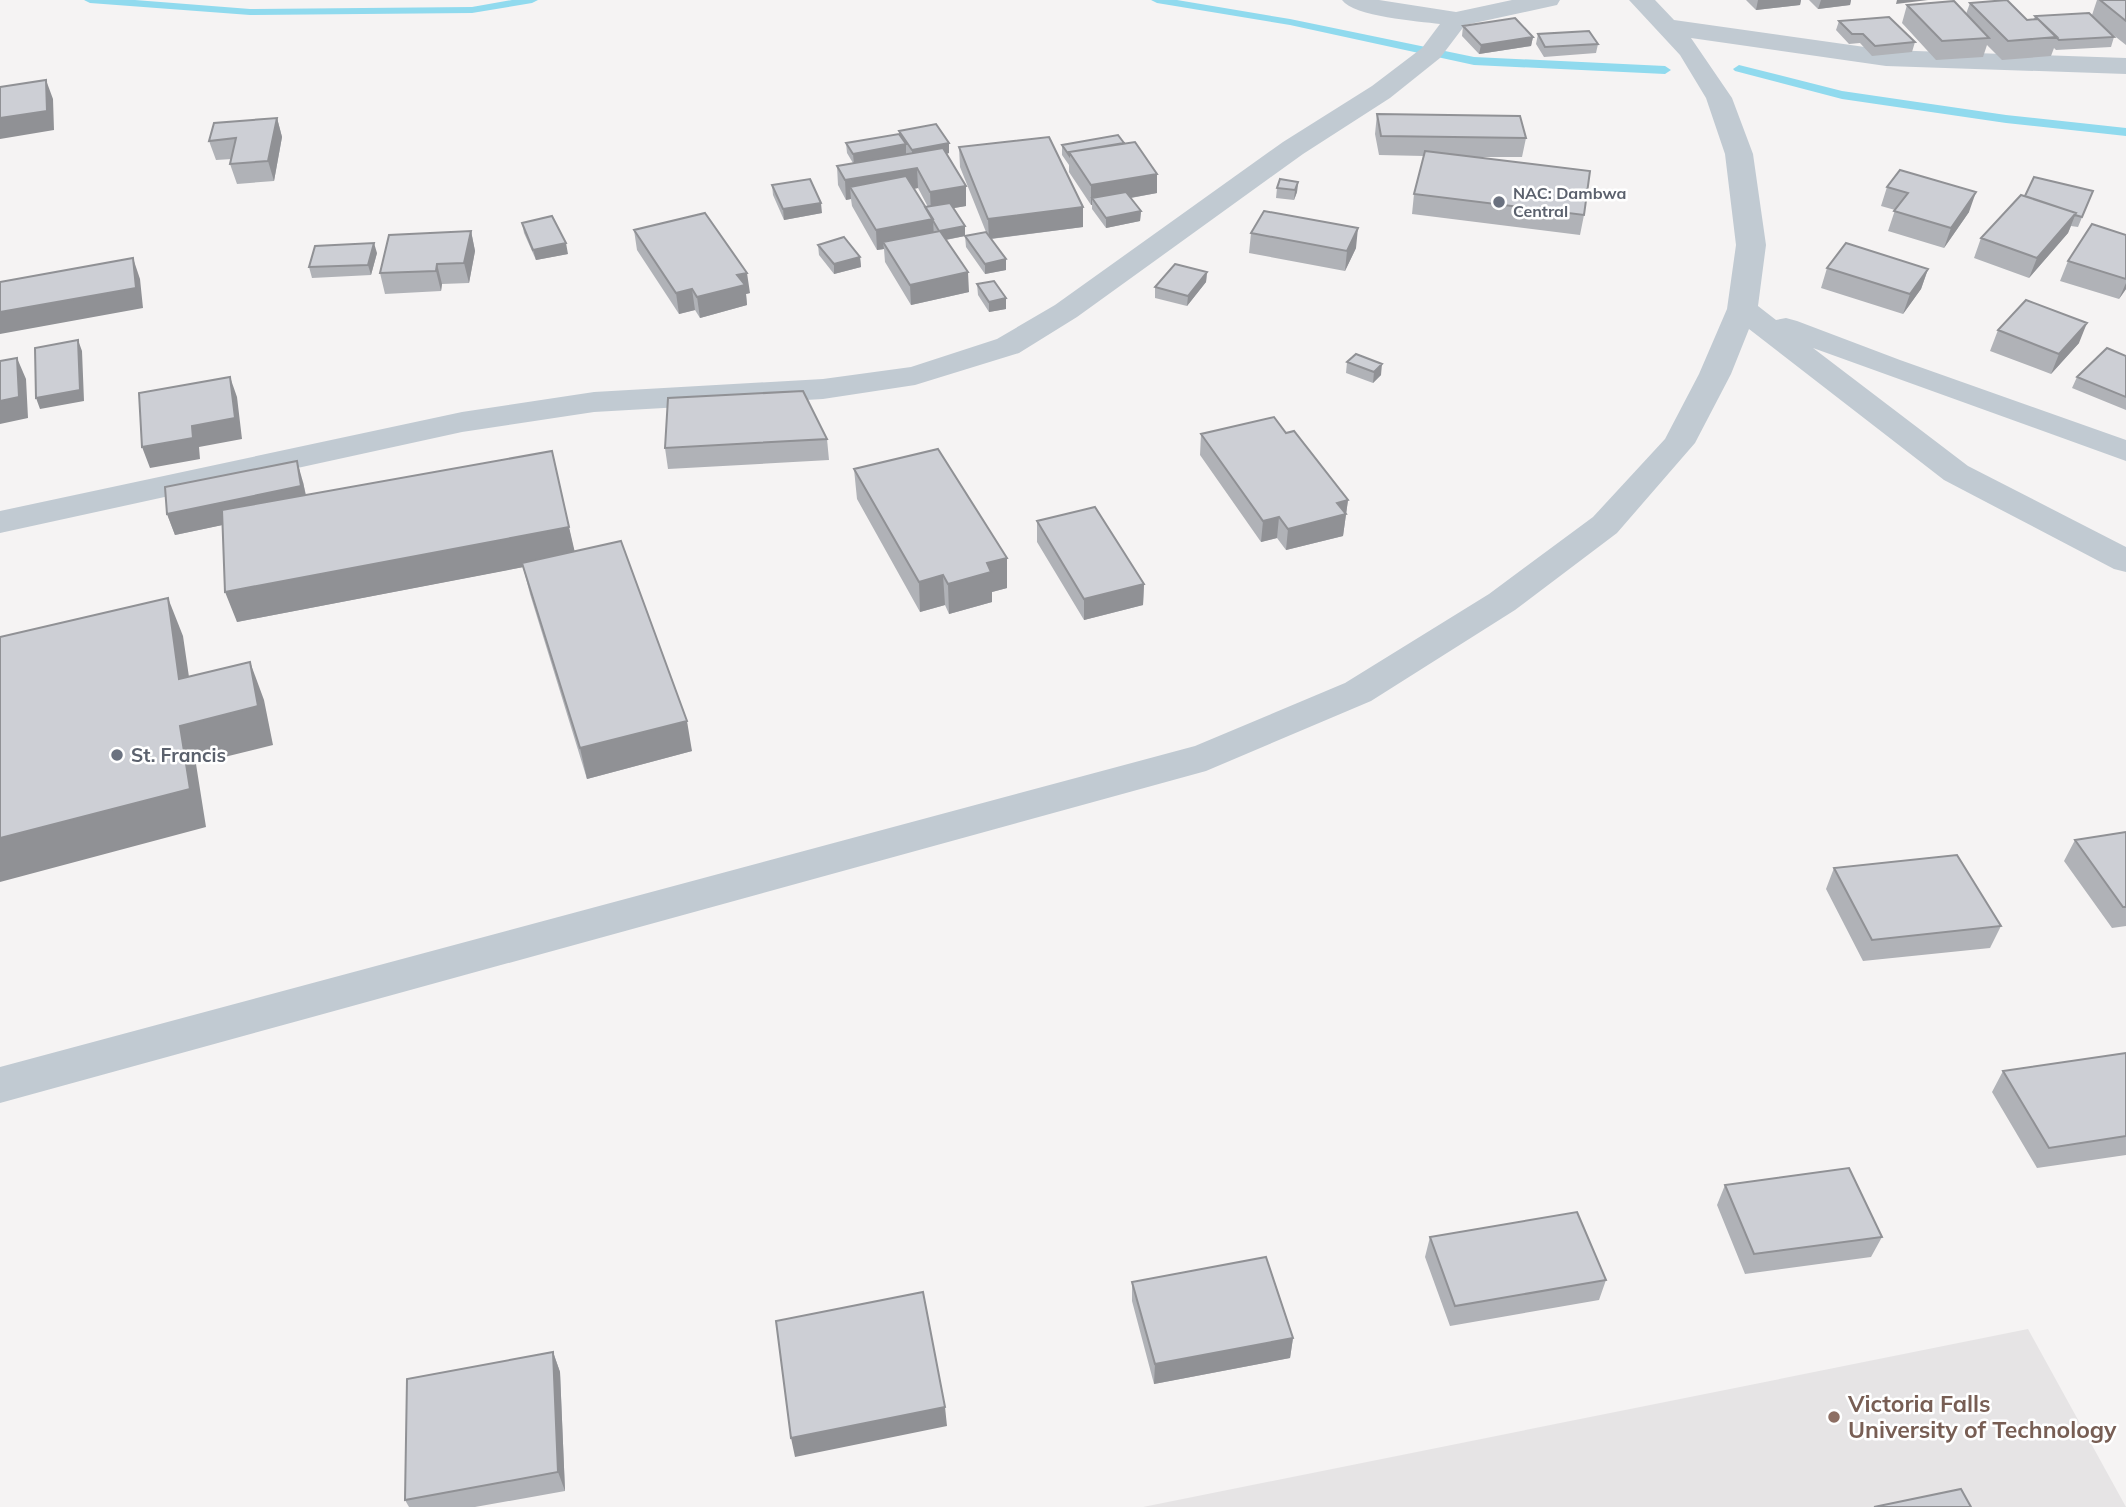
<svg xmlns="http://www.w3.org/2000/svg" width="2126" height="1507" viewBox="0 0 2126 1507" font-family="Mulish,sans-serif">
	<rect width="100%" height="100%" fill="#f5f3f3"/>
	<!-- education -->
	<path fill="#e6e4e5" d="M2028 1329 2126 1507H1143Z"/>
	<g fill="none" stroke-linecap="round" stroke-linejoin="round">
		<!-- stream -->
		<path fill="#90daee" fill-rule="evenodd" d="M84 0H135L250 9 472 7 512 0H538L532 3 472 13 250 15 90 3Z
			M1151 0H1177L1290 19 1474 57 1665 66 1671 70 1665 74 1474 65 1290 25 1157 3Z
			M1739 65 1842 91 2006 115 2126 128V136L2006 123 1842 99 1735 71 1733 69Z"/>
		<!-- minor -->
		<path fill="#c1cad2" fill-rule="evenodd" d="M1342 0H1379L1456 12 1512 0H1560L1557 5 1465 25 1440 58 1390 98 1303 154 1077 317 1019 353 915 385 823 399 594 412 462 432 0 533V511L462 412 594 392 823 379 911 367 997 339 1055 305 1283 142 1372 86 1422 48 1440 24C1418 21 1354 17 1342 0Z
			M1629 0H1655L1674 20 1886 50 2126 58V74L1886 66 1691 38 1732 98 1753 154 1766 245 1758 306 1776 320 1786 318 1797 321 1900 360 2126 440V461L1813 348 1968 466 2126 547V572L2114 569 1944 480 1749 329 1731 374 1695 443 1617 533 1515 610 1371 701 1206 771 0 1103V1067L1195 746 1345 683 1489 594 1593 517 1665 439 1699 374 1727 309 1736 245 1725 154 1706 98 1680 55Z"/>
	</g>
	<!-- wall -->
	<path fill="#b0b2b7" fill-rule="evenodd" d="M1746 0H1801L1800 5 1756 10Z
		M1809 0H1851L1850 5 1818 9Z
		M2097 0H2126V45L2107 30 2114 37 2111 47 2056 50 2054 48 2051 56 2002 60 1987 45 1983 57 1936 60 1902 23 1907 5 1966 14 1970 3 2027 20 2034 19 2035 16 2092 15Z
		M1839 21 1915 42 1912 52 1872 56 1860 43 1849 44 1836 30Z
		M1463 26 1533 37 1531 46 1479 54 1462 36Z
		M1538 34 1598 44 1596 53 1544 57 1536 44Z
		M1377 114 1526 138 1522 157H1472L1584 215 1580 235 1412 214 1414 194 1424 156 1379 155 1375 134Z
		M277 118 282 137 274 181 237 184 230 164 232 159 216 160 209 141Z
		M899 131 949 153 947 154 966 206 954 208 965 226V236L946 240 969 292 911 305 885 262 884 249 877 250 852 206 851 199 846 200 838 185 837 166 853 163 847 153 846 143 899 134ZM918 188 928 207H925L914 189Z
		M1124 143 1157 174V193L1131 198 1141 211 1140 221 1106 228 1092 209V205H1091L1069 172V165L1062 155V145Z
		M959 147 1083 227 991 239 1006 259V270L985 274 966 247 965 236 986 232 960 167Z
		M1298 182 1297 192 1294 200 1276 198 1277 188Z
		M772 185 822 213 784 220 773 195Z
		M1887 187 1969 212 1944 248 1888 231 1895 210 1881 206Z
		M2093 191 2078 227 2071 226 2068 233 2029 278 1974 258 1981 238 2025 196Z
		M522 223 568 254 536 260 524 233Z
		M634 230 750 293 746 294 747 305 700 318 695 310 679 314 637 250Z
		M471 231 475 251 469 283 442 284 441 291 385 294 380 273Z
		M1251 233 1356 248 1345 271 1249 253Z
		M2126 235V289L2119 299 2060 281 2068 261Z
		M818 245 860 257 861 267 834 274 819 255Z
		M377 253 371 275 312 278 309 267Z
		M1827 268 1928 269 1921 289 1903 314 1821 288Z
		M1207 272 1206 282 1187 306 1155 298V287Z
		M977 284 1006 298V309L989 312 978 295Z
		M1998 330 2079 343 2051 374 1990 351Z
		M2126 356V410L2072 388 2077 377Z
		M1347 362 1381 375 1373 383 1346 373Z
		M1286 433 1348 500 1343 536 1286 550 1277 538 1261 542 1200 455 1201 434Z
		M827 439 829 460 668 469 665 448Z
		M552 451 574 551 692 751 587 779 530 594 523 567 237 622 222 525 175 535 167 514 303 482 306 495Z
		M854 469 1007 588 992 592V602L949 614 945 605 920 612 857 499Z
		M1037 521 1144 584 1143 605 1084 620 1037 542Z
		M2126 832V926L2112 928 2064 861 2075 840Z
		M1834 868 2001 926 1990 948 1863 961 1826 889Z
		M2126 1053V1155L2037 1168 1992 1092 2003 1071Z
		M1725 1185 1882 1237 1871 1257 1745 1274 1717 1205Z
		M1430 1237 1606 1280 1599 1300 1450 1326 1425 1257Z
		M1132 1282 1293 1338 1290 1358 1154 1384 1132 1301Z
		M553 1352 560 1372 565 1491 475 1507H409L405 1500Z"/>
	<!-- shaded-wall -->
	<path fill="#909195" d="M1758 0H1801L1800 5 1756 10Z
		M1821 0H1851L1850 5 1818 9Z
		M1897 0H1928L1896 4Z
		M1533 37 1531 46 1479 54 1481 45Z
		M46 80 53 99 54 130 0 139V118Z
		M277 118 282 137 274 181 268 161Z
		M949 143V153L912 160V150Z
		M906 144V154L854 164 853 154Z
		M917 168 918 188 857 198 850 187 851 199 846 200 845 180Z
		M1157 174V193L1096 204 1092 198V205H1091V185Z
		M1298 182 1297 192 1294 200 1295 190Z
		M966 186V206L931 212 930 192Z
		M1976 192 1969 212 1944 248 1951 228Z
		M821 203 822 213 784 220 783 209Z
		M1083 207V227L989 239 988 219Z
		M1141 211 1140 221 1106 228V218Z
		M2076 213 2068 233 2029 278 2037 258Z
		M933 219 934 239 883 242 884 249 877 250 876 230Z
		M965 226V236L939 241V231Z
		M1358 228 1356 248 1345 271 1347 251Z
		M471 231 475 251 469 283 464 263Z
		M374 243 377 253 371 275 368 265Z
		M566 243 568 254 536 260 533 250Z
		M860 257 861 267 834 274V264Z
		M133 258 140 279 143 308 0 334V312Z
		M1006 259V270L985 274V264Z
		M437 264 442 284 441 291 436 271Z
		M1928 269 1921 289 1903 314 1910 294Z
		M968 272 969 292 911 305 910 285Z
		M1207 272 1206 282 1187 306 1188 296Z
		M747 273 750 293 746 294 747 305 700 318 697 297 737 275Z
		M2126 283V289L2119 299Z
		M692 289 695 310 679 314 676 293Z
		M1006 298V309L989 312V302Z
		M2087 323 2079 343 2051 374 2059 354Z
		M78 340 82 351 84 401 40 409 36 398Z
		M17 358 26 379 28 418 0 424V401Z
		M1382 364 1381 375 1373 383 1374 372Z
		M230 377 237 397 242 439 199 447 200 459 150 468 142 447 192 426Z
		M297 461 303 482 308 507 175 535 167 514Z
		M1348 500 1343 536 1286 550 1288 529 1337 503Z
		M1279 517 1277 538 1261 542 1263 521Z
		M569 527 576 557 237 622 225 592Z
		M1007 558V588L992 592V602L949 614 948 584 987 563Z
		M943 575 945 605 920 612 919 582Z
		M1144 584 1143 605 1084 620V599Z
		M168 598 183 636 195 718 179 679Z
		M250 662 264 700 273 745 196 764 206 827 0 882V838L180 726Z
		M687 721 692 751 587 779 580 748Z
		M1293 1338 1290 1358 1154 1384 1155 1364Z
		M553 1352 560 1372 565 1491 558 1472Z
		M945 1407 947 1426 795 1457 791 1438Z"/>
	<!-- building -->
	<path fill="#cdcfd5" stroke="#909195" stroke-width="2" d="M2007 0 2027 20 2038 19 2057 37 2008 41 1970 3Z
		M2100 0H2126V21Z
		M1954 1 1989 38 1942 41 1907 5Z
		M2089 13 2114 37 2059 40 2035 16Z
		M1889 17 1915 42 1875 46 1863 34H1852L1839 21Z
		M1515 18 1533 37 1481 45 1463 26Z
		M1589 31 1598 44 1545 47 1538 34Z
		M46 80 47 111 0 118V87Z
		M1377 114 1520 116 1526 138 1381 136Z
		M277 118 268 161 230 164 236 138 209 141 214 123Z
		M936 124 949 143 912 150 899 131Z
		M899 134 906 144 853 154 846 143Z
		M1118 135 1124 143 1069 152V155L1062 145Z
		M1049 137 1083 207 988 219 959 147Z
		M1135 142 1157 174 1091 185 1069 152Z
		M943 148 966 186 930 192 917 168 845 180 837 166Z
		M1425 151 1590 171 1584 215 1414 194Z
		M1900 170 1976 192 1951 228 1894 211 1908 193 1887 187Z
		M906 176 933 219 876 230 850 187Z
		M2034 177 2093 191 2082 217 2075 215 2076 213 2025 196Z
		M810 179 821 203 783 209 772 185Z
		M1280 179 1298 182 1295 190 1277 188Z
		M1126 192 1141 211 1106 218 1092 198Z
		M2021 195 2076 213 2037 258 1981 238Z
		M950 203 965 226 939 231 925 207Z
		M1264 211 1358 228 1347 251 1251 233Z
		M705 213 747 273 737 275 745 285 697 297 692 289 676 293 634 230Z
		M552 216 566 243 533 250 522 223Z
		M2092 224 2126 235V279L2068 261Z
		M471 231 464 263 437 264 436 271 380 273 389 235Z
		M940 231 968 272 910 285 883 242Z
		M986 232 1006 259 985 264 965 236Z
		M844 237 860 257 834 264 818 245Z
		M374 243 368 265 309 267 315 246Z
		M1846 243 1928 269 1910 294 1827 268Z
		M133 258 136 288 0 312V282Z
		M1175 264 1207 272 1188 296 1155 287Z
		M994 281 1006 298 989 302 977 284Z
		M2026 300 2087 323 2059 354 1998 330Z
		M78 340 80 390 36 398 35 348Z
		M2107 348 2126 356V397L2077 377Z
		M1356 354 1382 364 1374 372 1347 362Z
		M17 358 19 397 0 401V361Z
		M230 377 235 418 192 426 193 438 142 447 139 393Z
		M803 391 827 439 665 448 668 398Z
		M1274 417 1286 433 1294 431 1348 500 1337 503 1346 514 1288 529 1279 517 1263 521 1201 434Z
		M938 449 1007 558 987 563 991 572 948 584 943 575 919 582 854 469Z
		M552 451 569 527 225 592 222 510Z
		M297 461 301 486 167 514 165 487Z
		M1095 507 1144 584 1084 599 1037 521Z
		M621 541 687 721 580 748 522 563Z
		M168 598 179 679 250 662 258 706 180 726 190 789 0 838V637Z
		M2126 832V907H2123L2075 840Z
		M1957 855 2001 926 1872 940 1834 868Z
		M2126 1053V1136L2049 1148 2003 1071Z
		M1849 1168 1882 1237 1754 1254 1725 1185Z
		M1577 1212 1606 1280 1455 1306 1430 1237Z
		M1266 1257 1293 1338 1155 1364 1132 1282Z
		M923 1292 945 1407 791 1438 776 1321Z
		M553 1352 558 1472 405 1500 407 1379Z
		M1961 1489 1971 1507H1874Z"/>
	<!-- markers -->
	<g fill="#6b7280" stroke="#fff" stroke-width="2.5">
		<circle cx="1499" cy="202" r="7"/>
		<circle cx="117" cy="755" r="7"/>
	</g>
	<circle fill="#8d6e63" stroke="#fff" stroke-width="2.5" cx="1834" cy="1417" r="7"/>
	<g text-anchor="middle" stroke-width="5" stroke-linejoin="round" paint-order="stroke">
		<!-- far-worship labels -->
		<g font-size="16" font-weight="bold" fill="#5b616d" stroke="#fff" text-anchor="start">
			<text x="1513" y="199">NAC: Dambwa<tspan x="1513" dy="18">Central</tspan></text>
		</g>
		<!-- worship labels -->
		<g font-size="19" font-weight="bold" fill="#5b616d" stroke="#fff" text-anchor="start">
			<text x="131" y="762">St. Francis</text>
		</g>
		<!-- near-education labels -->
		<g font-size="23" font-weight="bold" fill="#785e54" stroke="#fff" text-anchor="start">
			<text x="1848" y="1412">Victoria Falls<tspan x="1848" dy="26">University of Technology</tspan></text>
		</g>
	</g>
</svg>
